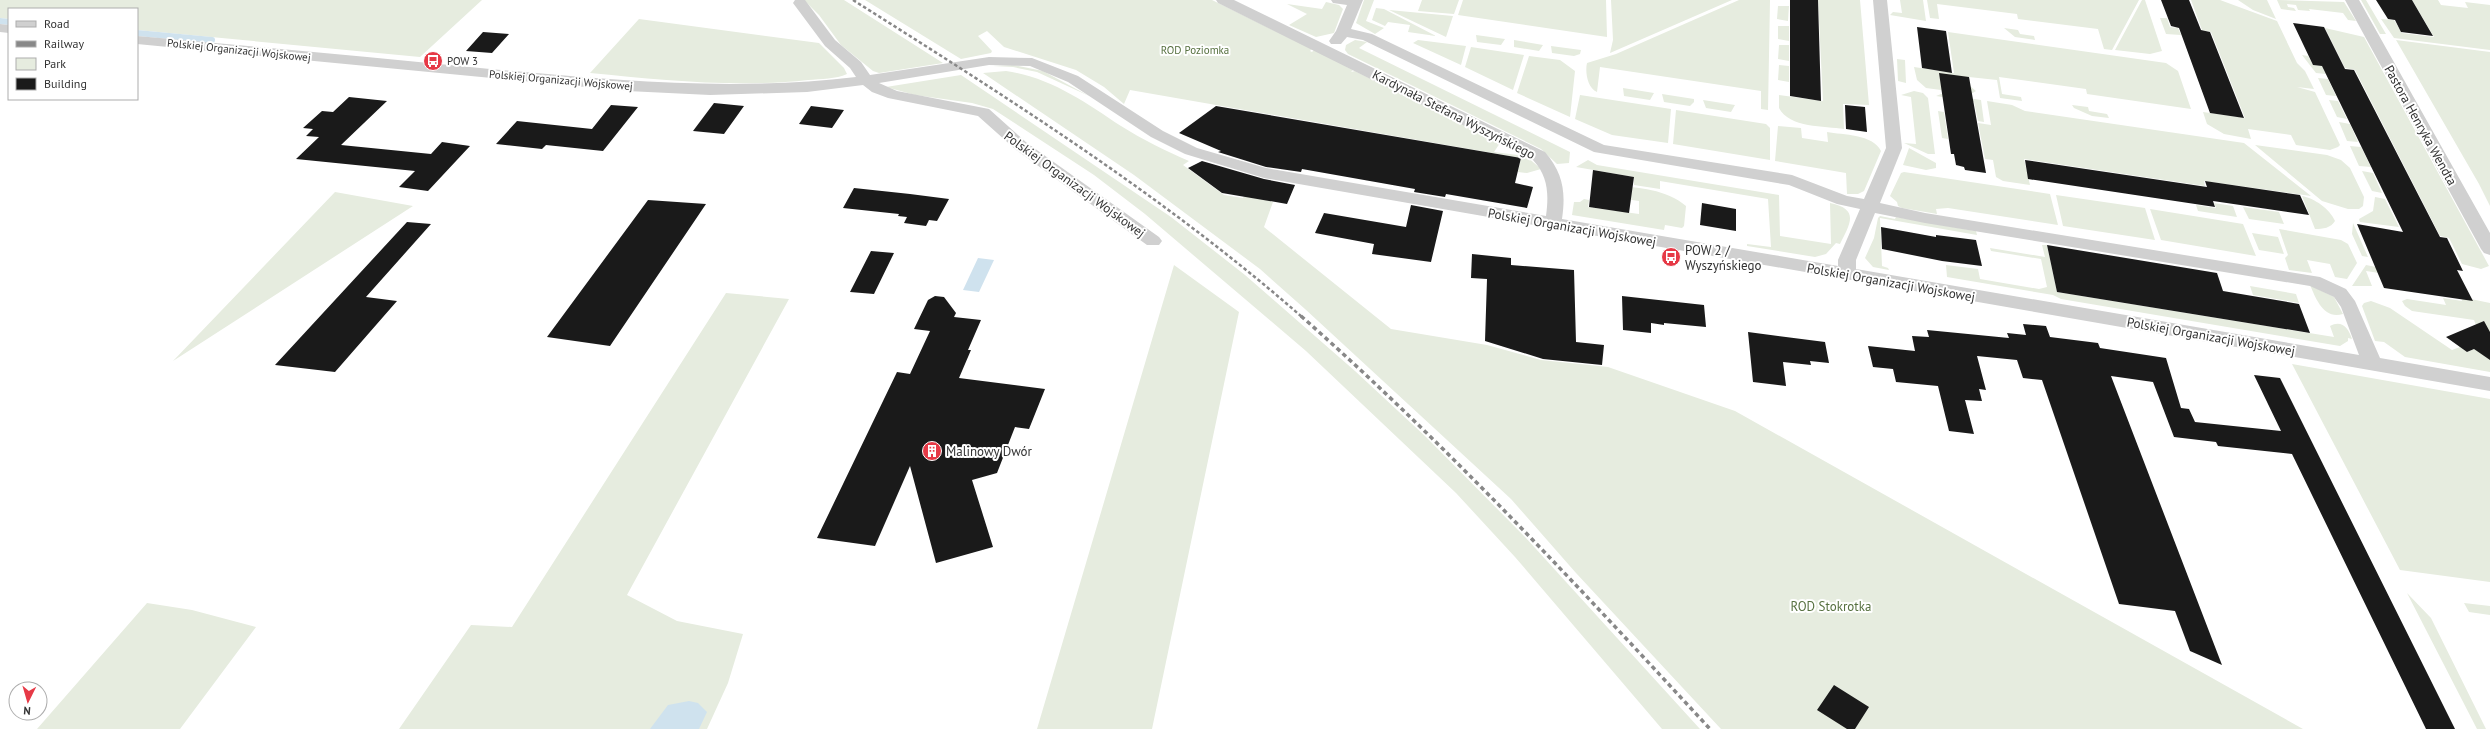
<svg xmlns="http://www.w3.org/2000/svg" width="2490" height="729" viewBox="0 0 2490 729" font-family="'PT Sans',sans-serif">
	<rect width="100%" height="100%" fill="#fff"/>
	<!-- green -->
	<path fill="#e6ecdf" d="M0 0H482L420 57 137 30V9H9V19L0 18Z
		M804 0H844L943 63 879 73 873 71 841 45 819 15Z
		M865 0H1212L1312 49 1310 51 1312 52 1314 50 1353 70 1351 72 1355 71 1500 143 1494 152 1526 156 1541 169 1527 173 1518 172 1521 158 1130 90 1124 104 1104 87 1076 70 1004 47 987 31 978 36 992 51 991 53 961 59Z
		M1364 0H1374L1366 21 1384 28 1375 34 1356 23Z
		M1422 0H1459L1454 14 1418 11Z
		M1463 0H1606L1607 37 1458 15Z
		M1611 0H1732L1610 53 1613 40Z
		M1739 0H1770L1768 110 1761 109V91L1600 67 1597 92C1587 88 1585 71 1587 63L1616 54Z
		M1818 0H1860L1869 105 1843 104 1844 129C1825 126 1789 128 1779 108V95L1823 101Z
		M1900 0H1923L1926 21 1890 15 1893 12 1902 13Z
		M1927 0H2139L2112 50 2104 49 2098 29 2018 19 2017 14 1937 4 1939 19 1930 18Z
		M2142 0H2145L2162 51 2150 54 2115 50Z
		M2191 0H2220L2277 21 2297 63 2305 71 2314 89 2297 87 2315 92 2340 145 2338 147 2330 150 2296 145 2291 135 2248 129 2251 139 2224 134 2207 124 2203 112 2245 118 2211 32 2202 30Z
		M2238 0H2267L2276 19 2253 10Z
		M2277 0 2344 2 2356 21 2348 20 2343 13 2309 9 2310 11 2298 10 2296 5 2287 4 2288 7 2294 8 2296 11 2281 9Z
		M2361 0H2366L2386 34H2380Z
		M2412 0H2438L2441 5 2468 8 2465 2 2490 5V50L2394 38 2381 19 2394 20 2402 33 2434 37Z
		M1326 2 1339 5 1343 9 1334 33 1316 37 1289 25 1307 14 1287 4 1322 9Z
		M1778 6H1789L1788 21 1777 19Z
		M1376 8 1384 9 1436 36 1408 32 1410 25 1388 22 1385 26 1372 20Z
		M1389 10 1453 16 1446 37Z
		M2160 18H2167L2170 27 2178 28 2181 35 2166 34Z
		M639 19 819 43 844 68 847 74C836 79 821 79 808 80 736 88 662 80 590 73Z
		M1778 26H1789V41L1778 39Z
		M2004 28 2018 30 2020 34 2034 36 2035 40 2015 37Z
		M2325 28 2364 37 2489 266 2481 269 2462 264 2449 238 2440 236 2355 70 2345 68Z
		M1948 32 2166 63 2178 71 2191 109 2087 94 2086 89 1999 77 2002 94 2021 97 2022 101 2000 98 1997 80 1969 77 1970 86 1976 91 1971 94 1926 88 1917 80 1914 67 1954 73Z
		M1476 35 1505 39 1501 45 1477 42Z
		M1355 40 1367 42 1359 48 1570 152 1569 163 1557 164 1541 149 1348 54 1345 50 1346 45Z
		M1418 40 1466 46 1461 65 1413 43Z
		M1514 40 1543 45 1539 51 1514 47Z
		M2396 40 2490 52V206L2479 184Z
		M1779 45H1789V61L1778 59Z
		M1551 46 1581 50 1580 54 1574 56 1552 53Z
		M1471 47 1524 55 1513 90 1465 67Z
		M2302 55 2308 56 2313 65 2322 66 2326 74 2316 73Z
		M1529 56 1560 60 1575 71 1570 117 1517 93Z
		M1897 59 1905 60 1906 83 1898 81Z
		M1014 65 1043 71 1089 96 1037 72 1013 67 993 66Z
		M1779 65 1789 66V82L1778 80Z
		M1006 71C1050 77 1085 102 1121 126 1143 140 1166 151 1189 161L1183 165 1224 195 1243 198 1245 194 1273 202 1264 227 1391 329 1487 345 1541 360 1608 367 1735 411 2303 729H1721L1576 573 1511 499 1305 309 1260 269 1134 175 983 73Z
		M961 75 1171 217 1245 275 1355 371 1426 437 1526 538 1700 729H1662L1515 557 1456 493 1306 351 1145 214 1094 175 993 109 972 103 915 95 886 87Z
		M2318 78 2328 79 2336 96 2326 95Z
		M1623 88 1654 93 1650 100 1624 96Z
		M1914 91 1923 93 1928 98 1935 154H1928L1904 143 1916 144 1911 97 1901 95Z
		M1662 94 1694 99V102L1690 106 1664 102Z
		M1941 94 1981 100 1984 122 1978 121 1974 102 1936 96Z
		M1580 95 1671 109 1668 143 1612 135 1575 119Z
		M1703 100 1735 105 1731 112 1706 108Z
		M2329 100 2338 101 2347 119 2337 117Z
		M1987 101 2012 105 2025 111 2244 143 2311 196 2204 181 2205 186 2024 159 2030 185 2003 181 1996 177 1993 160 1985 159 1978 123 1991 125Z
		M2072 105 2088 107 2089 111 2107 114 2109 118 2092 116 2074 108Z
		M1676 110 1766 124 1770 128V160L1673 144Z
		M1938 111 1944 112 1948 139 1942 138Z
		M2339 122 2350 124 2358 142 2347 141Z
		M1778 126 1801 128 1802 138 1828 142 1827 132C1843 135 1873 134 1881 151L1864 191 1858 194H1847L1846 173 1775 161Z
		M2255 145 2327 155 2341 160 2350 168 2364 197 2363 206 2359 209H2348L2322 201Z
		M2350 146 2361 147 2371 167 2359 166Z
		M1909 148 1936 163V168L1926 170 1903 165Z
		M1588 160 1597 165 1779 195 1780 236 1831 244 1830 203C1860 209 1850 224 1840 244L1836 243 1826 254 1815 257 1747 246V244L1771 247 1768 199 1660 181V189L1634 185V177L1576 167Z
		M2362 171 2373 173 2382 193 2372 191Z
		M1904 172 2050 194 2058 225 1948 208 1936 209 1937 214 1949 216 1902 208 1898 206 1897 202 1890 196 1901 173Z
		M1613 185C1639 188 1666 189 1686 206L1684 226 1682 228 1665 225 1664 230 1572 215 1574 202H1580L1584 199 1589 200 1588 207 1639 214V201L1612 197Z
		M335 192 413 206 173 361Z
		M2056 195 2145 208 2155 240 2063 226Z
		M2302 196C2314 198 2330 209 2335 221 2331 228 2323 229 2315 229Z
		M2375 197 2385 199 2399 227 2360 222 2359 219 2373 211Z
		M2214 203 2233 206 2237 217 2198 211 2196 205 2216 208Z
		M2243 207 2279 212 2284 224 2249 219Z
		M2150 209 2243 224 2256 256 2161 240Z
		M1880 216 1895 219 1896 217 1976 231 1977 235 1880 218 1882 266 1888 268 1889 270 1873 267 1865 258 1874 238 1878 218Z
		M2353 223 2368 257 2362 256 2352 234Z
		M2279 229 2341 240 2348 244 2357 263 2347 279 2335 277 2330 264 2307 260 2312 273 2289 270 2285 258 2288 255Z
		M2252 233 2278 237 2284 254 2259 250Z
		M2042 245H2047L2057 292 2334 337 2330 326C2342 319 2349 329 2352 339L2348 338V341L2340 346 2061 299 2053 295 1947 277 1946 265 1978 269 1980 279 2039 289 2047 287 2041 259 1991 251 1990 248 2045 257Z
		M1174 265 1239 312 1152 729H1037Z
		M2366 265 2386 269 2412 278 2366 271 2372 286H2352Z
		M2310 285 2334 297 2343 314C2324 320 2316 299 2310 285Z
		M2250 286 2296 294 2299 303 2253 295Z
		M726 293 789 299 627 595 677 621 743 634 728 683 707 729H399L471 625 512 627Z
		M2461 297 2490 303V332L2478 330 2474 320 2412 311 2405 306 2402 301 2407 299 2446 305 2443 298 2462 301Z
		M2371 301 2390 308 2452 350 2460 347 2467 352 2474 349 2490 352V372L2405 357 2384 342 2375 341 2362 306 2364 303Z
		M2292 364 2490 399V582L2400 570Z
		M2407 593 2431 618 2486 729H2477Z
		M147 603 192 610 256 627 180 729H37Z
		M2464 603 2490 606V615L2469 612Z"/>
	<!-- water -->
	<path fill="#cfe2ee" d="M978 258 994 260 979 292 963 290Z
		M689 701 698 703 707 712 699 729H650L668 705Z"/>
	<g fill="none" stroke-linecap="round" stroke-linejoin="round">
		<!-- stream -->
		<path stroke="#cfe2ee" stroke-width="6" d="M0 21 9 22
			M137 33 212 40"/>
	</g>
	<!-- building -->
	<path fill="#1a1a1a" d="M1790 0H1818L1821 101 1790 96Z
		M2161 0H2189L2201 30 2210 32 2244 118 2210 113 2179 28 2171 26Z
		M2376 0H2412L2433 36 2401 32 2395 20 2388 19Z
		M2293 23 2324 27 2345 69 2354 70 2440 237 2447 238 2463 271 2457 270 2473 301 2384 288 2357 224 2403 232 2322 66 2313 65Z
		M1917 27 1946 31 1952 73 1922 68Z
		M483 32 509 34 492 53 466 51Z
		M1939 73 1969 77 1986 173 1965 170 1964 167 1956 165 1954 154H1951Z
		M349 97 387 101 341 145 431 154 442 142 470 146 428 191 399 187 415 171 296 159 319 137 306 136 313 129 303 128 322 111 333 112Z
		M714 103 744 106 724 134 693 131Z
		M611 105 638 107 603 151 546 145 542 149 496 144 517 121 592 129Z
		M1845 105 1865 107 1867 132 1846 129Z
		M811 106 844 110 832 128 799 124Z
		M1216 106 1521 158 1515 183 1533 187 1527 208 1446 194 1445 197 1414 192 1415 189 1302 169 1301 172 1266 167 1218 152 1221 151 1179 133Z
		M2025 160 2207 187 2205 181 2300 195 2309 215 2213 201 2215 207 2028 179Z
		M1202 161 1264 179 1295 185 1287 204 1222 193 1188 168Z
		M1593 170 1634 177 1629 213 1589 207Z
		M854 188 910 194 949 199 937 221 929 220 926 226 904 223 907 217 898 216 899 214 843 208Z
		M648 200 706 204 610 346 547 337Z
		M1702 203 1736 209V231L1700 225Z
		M1411 205 1443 211 1431 262 1372 254 1374 244 1315 233 1324 213 1406 227Z
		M407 222 431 224 366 297 397 301 335 372 275 365Z
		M1881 227 1936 237V235L1976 240 1982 266 1942 261 1882 249Z
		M2047 245 2217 273 2223 291 2299 304 2310 333 2057 292Z
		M871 251 894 253 874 294 850 292Z
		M1472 254 1511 258V265L1574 270 1576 342 1604 345 1602 365 1543 359 1485 341 1487 279 1471 278Z
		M935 296 944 297 956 313 954 317 981 320 968 350H971L959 378 1045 389 1029 429 1015 427 997 473 972 480 993 547 936 563 910 466 875 546 817 538 897 372 910 374 930 331 914 329 928 300Z
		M1622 296 1704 305 1706 327 1664 323V325L1651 323V333L1623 330Z
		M2484 321 2490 332V360L2474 349 2467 352 2446 337Z
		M2023 324 2046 326 2050 337 2098 343 2100 348 2166 358 2181 408 2189 409 2195 422 2281 431 2254 375 2280 378 2455 729H2426L2292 454 2218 446 2216 442 2174 437 2153 382 2111 376 2222 665 2190 651 2175 611 2119 604 2042 380 2023 378 2017 360 1977 356 1986 390 1979 389 1982 401 1965 400 1974 434 1949 431 1938 386 1896 382 1893 369 1873 367 1868 346 1915 351 1912 336 1929 337 1927 330 2009 338 2007 333 2026 335Z
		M1748 332 1825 342 1829 363 1810 361 1811 365 1783 362 1786 386 1753 382Z
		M1834 685 1869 707 1855 729H1847L1817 710Z"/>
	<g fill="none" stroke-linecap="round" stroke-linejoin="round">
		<!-- street -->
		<path fill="#d0d0d0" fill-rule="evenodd" d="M795 0H805L835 40 861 62 870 75 989 57 1032 58 1078 76 1163 131 1197 148 1266 168 1546 216C1549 194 1548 176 1533 160L1218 3 1216 0H1234L1545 152C1563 173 1566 192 1562 219L1838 266V260L1860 209 1837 204 1789 185 1594 152 1363 40 1347 37 1341 44H1331L1329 41 1336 31 1347 5 1333 3 1331 0H1363L1351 29 1372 34 1604 145 1792 175 1847 196 1864 199 1886 148 1873 0H1887L1902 148 1880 203 1925 213 2320 277 2346 289 2355 301 2380 358 2490 377V391L1264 178 1185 154 1151 137 1068 82 1030 66 989 65 879 83 897 91 989 109 1027 143 1159 237 1162 241 1159 245H1147L1015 149 978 116 888 98 872 92 863 85 807 92 710 95 627 91 137 44V36C251 46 366 57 480 68 609 80 727 92 856 77L850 68 825 46 793 3ZM1875 213 1925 223 2310 286 2334 297 2341 307 2359 355 1856 269V260Z
			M2345 0H2359L2490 233V255L2484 253 2481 249Z
			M0 24 9 25V33L0 32Z"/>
		<!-- rail-far1 -->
		<path stroke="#888" stroke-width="2.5" stroke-dasharray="3.5 2.5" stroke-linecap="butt" d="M853 0C1008 98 1164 196 1302 317"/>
		<!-- rail -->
		<path stroke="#888" stroke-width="3.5" stroke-dasharray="4.5 3.5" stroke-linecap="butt" d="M1301 316C1447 445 1578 586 1710 729"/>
	</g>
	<!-- icons -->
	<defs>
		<symbol id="bus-disc" viewBox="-11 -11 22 22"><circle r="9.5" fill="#e63946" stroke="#fff"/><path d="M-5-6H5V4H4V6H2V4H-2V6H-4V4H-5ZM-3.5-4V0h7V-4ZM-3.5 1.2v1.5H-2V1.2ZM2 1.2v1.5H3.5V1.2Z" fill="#fff"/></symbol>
		<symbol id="building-disc" viewBox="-11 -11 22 22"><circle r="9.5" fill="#e63946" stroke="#fff"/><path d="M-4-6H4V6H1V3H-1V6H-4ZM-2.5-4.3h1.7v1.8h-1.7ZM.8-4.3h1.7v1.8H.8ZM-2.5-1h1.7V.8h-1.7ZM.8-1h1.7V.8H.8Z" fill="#fff"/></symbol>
	</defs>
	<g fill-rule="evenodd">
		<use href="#bus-disc" x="422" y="50" width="22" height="22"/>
		<use href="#bus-disc" x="1660" y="246" width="22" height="22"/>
		<use href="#building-disc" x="921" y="440" width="22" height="22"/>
	</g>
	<g text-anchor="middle" stroke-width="4" stroke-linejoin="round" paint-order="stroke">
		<!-- far-street labels -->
		<g font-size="11" fill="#333" stroke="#fff">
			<text transform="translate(239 50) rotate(6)" y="4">Polskiej Organizacji Wojskowej</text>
			<text transform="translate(561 80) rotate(5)" y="4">Polskiej Organizacji Wojskowej</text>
		</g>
		<!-- far-park labels -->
		<g font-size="11" fill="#56703f" stroke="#fff">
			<text x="1195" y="54">ROD Poziomka</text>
		</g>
		<!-- far-poi labels -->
		<g font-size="11" fill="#333" stroke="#fff" text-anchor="start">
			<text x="447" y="65">POW 3</text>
		</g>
		<!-- street labels -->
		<g font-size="13" fill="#333" stroke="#fff">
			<text transform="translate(1454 114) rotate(27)" y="5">Kardynała Stefana Wyszyńskiego</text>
			<text transform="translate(2421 125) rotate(61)" y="5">Pastora Henryka Wendta</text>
			<text transform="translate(1075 184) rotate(36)" y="5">Polskiej Organizacji Wojskowej</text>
			<text transform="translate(1572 227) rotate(10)" y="5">Polskiej Organizacji Wojskowej</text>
			<text transform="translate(1891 282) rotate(10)" y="5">Polskiej Organizacji Wojskowej</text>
			<text transform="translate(2211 336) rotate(10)" y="5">Polskiej Organizacji Wojskowej</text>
		</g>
		<!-- poi labels -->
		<g font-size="13" fill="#333" stroke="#fff" text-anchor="start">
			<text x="1685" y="255">POW 2 /<tspan x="1685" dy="15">Wyszyńskiego</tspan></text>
			<text x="946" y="456">Malinowy Dwór</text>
		</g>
		<!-- park labels -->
		<g font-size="13" fill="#56703f" stroke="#fff">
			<text x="1831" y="611">ROD Stokrotka</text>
		</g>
	</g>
	<!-- legend -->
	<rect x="8" y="8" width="130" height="92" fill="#ffffff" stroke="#adadad"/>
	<rect x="16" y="21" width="20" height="6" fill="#d0d0d0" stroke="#adadad"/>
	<text x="44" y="28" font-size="12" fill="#333333">Road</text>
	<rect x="16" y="41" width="20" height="6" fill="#888888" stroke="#adadad"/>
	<text x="44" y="48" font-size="12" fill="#333333">Railway</text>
	<rect x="16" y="58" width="20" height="12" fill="#e6ecdf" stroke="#adadad"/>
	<text x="44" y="68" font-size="12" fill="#333333">Park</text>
	<rect x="16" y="78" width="20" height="12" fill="#1a1a1a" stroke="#adadad"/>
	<text x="44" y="88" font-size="12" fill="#333333">Building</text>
	<!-- north arrow -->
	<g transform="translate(28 701) rotate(185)"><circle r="19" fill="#ffffff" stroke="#adadad"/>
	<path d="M0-3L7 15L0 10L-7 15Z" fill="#e63946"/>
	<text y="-6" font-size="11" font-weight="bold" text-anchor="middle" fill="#333333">N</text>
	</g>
</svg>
